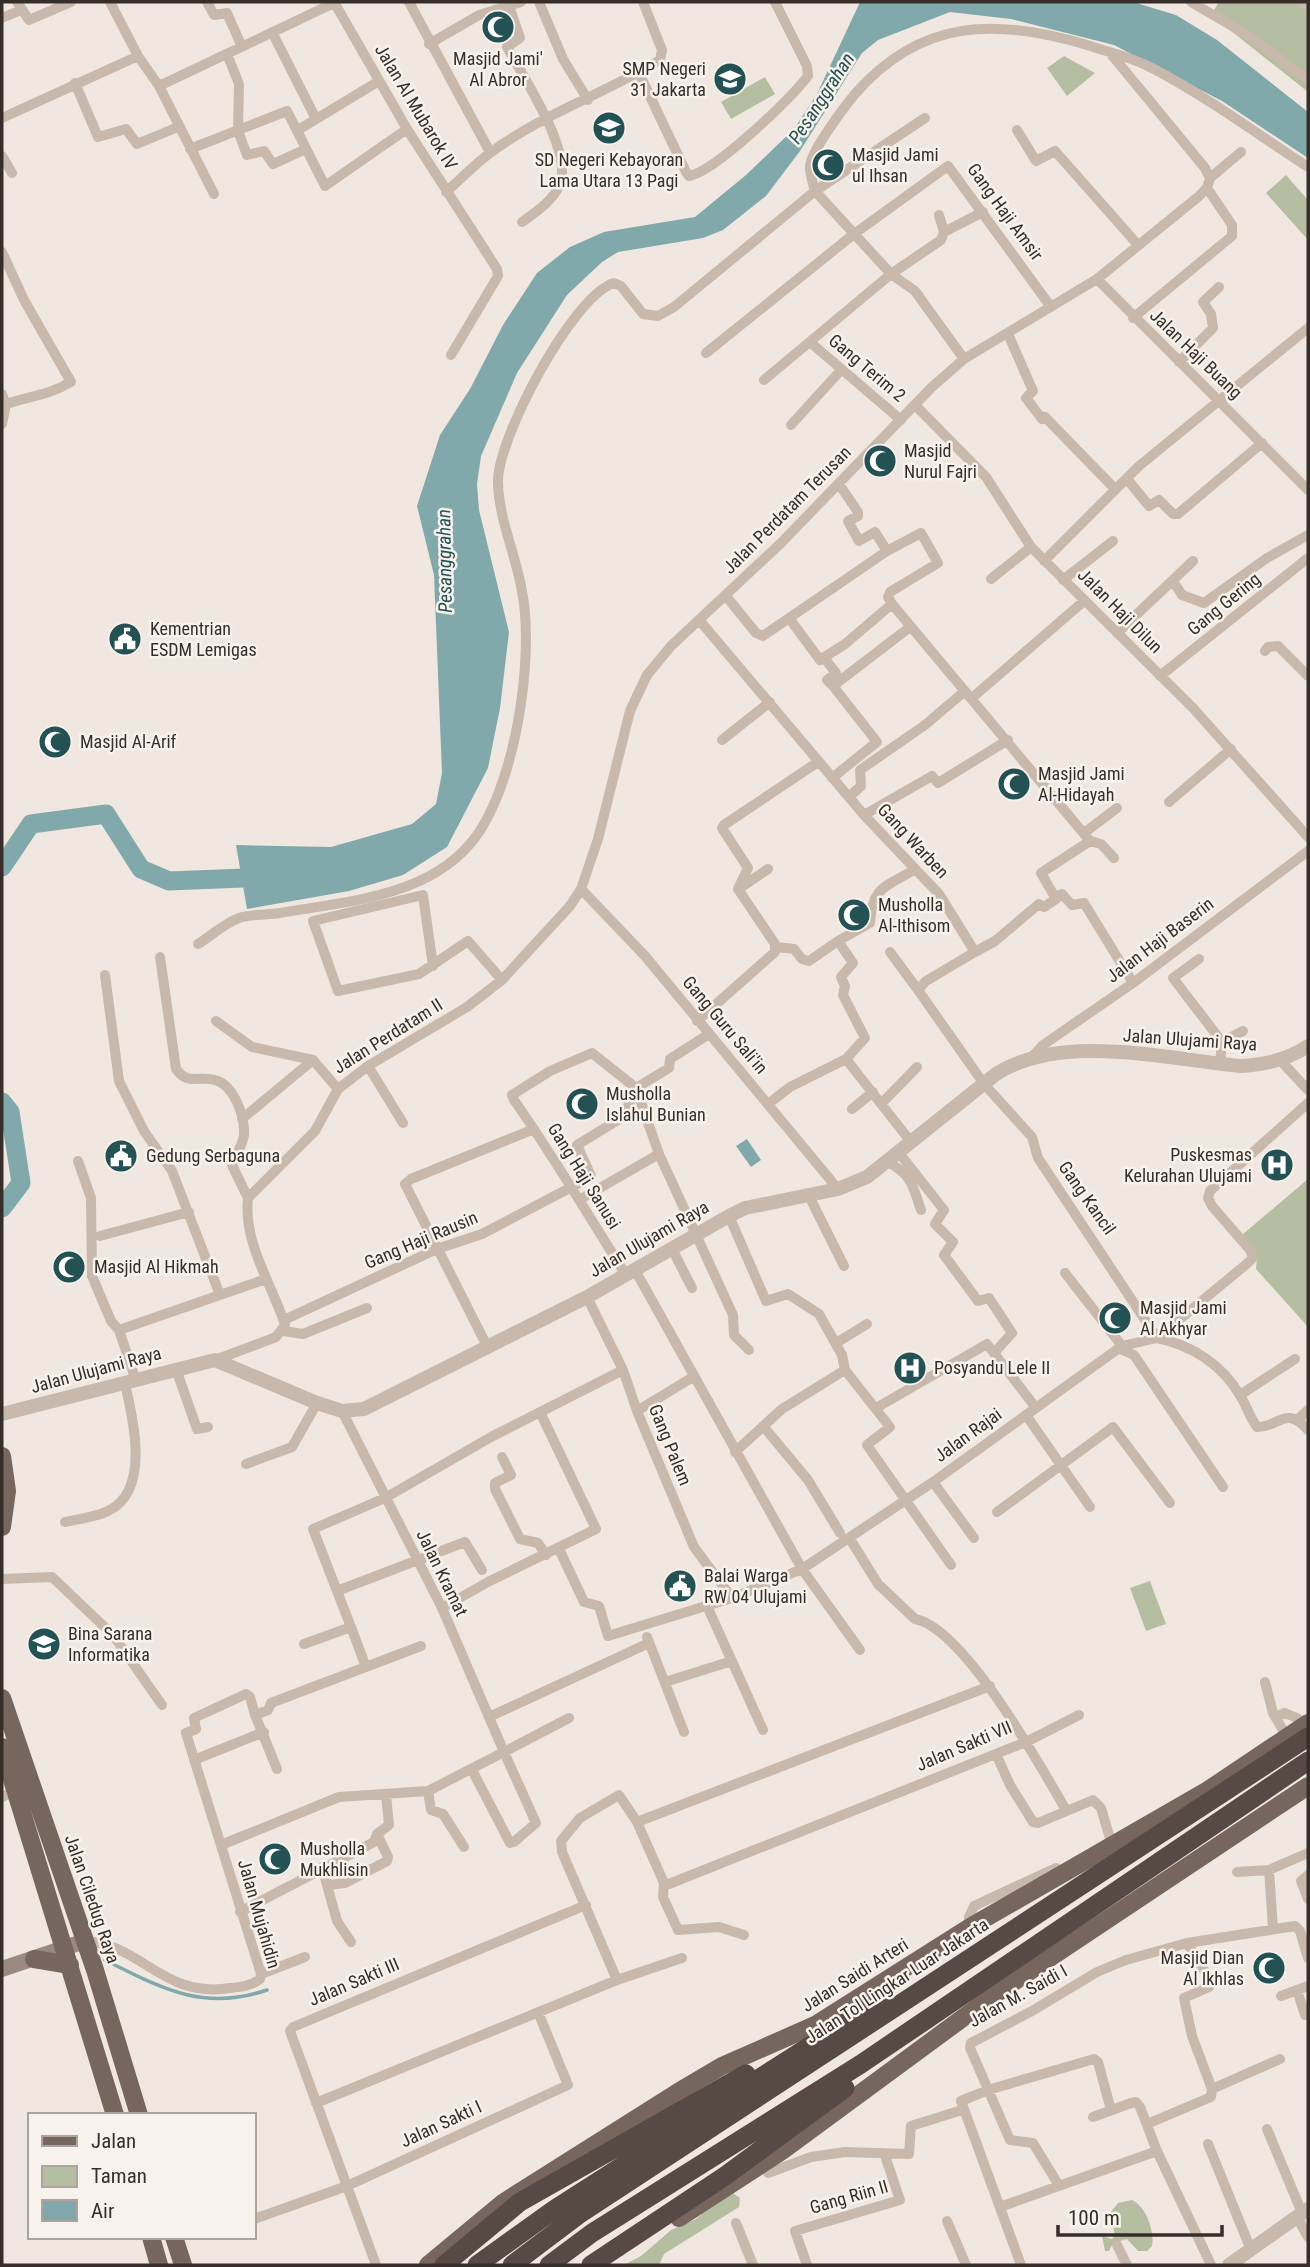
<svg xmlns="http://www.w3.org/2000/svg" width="1310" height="2267" viewBox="0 0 1310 2267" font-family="'Roboto Condensed',sans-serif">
	<rect width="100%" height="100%" fill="#f0e8e0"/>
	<!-- green -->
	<path fill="#b5bea1" d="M1219 2H1308V92L1211 15Z
		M1064 56 1095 73 1067 96 1047 68Z
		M765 77 775 94 731 119 721 102Z
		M1286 175 1308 200V240L1266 193Z
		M1308 1179V1327L1256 1269 1257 1256 1243 1234Z
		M1150 1581 1166 1624 1146 1631 1130 1588Z
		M733 2193 740 2198 739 2207 664 2254 659 2265H624L641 2256 671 2230 696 2219 713 2204Z
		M1132 2200C1146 2206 1155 2232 1152 2246L1147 2251H1138L1127 2239 1113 2243 1109 2251H1105L1102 2236 1112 2239 1115 2236 1110 2213 1118 2203Z"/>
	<!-- water -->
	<path fill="#81a9ab" d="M860 2H1133L1176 15 1217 40 1308 112V158L1222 101 1114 45 1011 19 950 12 878 40 862 53 800 151 766 196 723 230 703 238 618 252 602 262 567 295 517 373 481 456 477 484 479 510 509 632 500 708 488 768 447 847 403 875 349 891 247 909 236 845 331 847 412 824 436 804 442 773 434 575 417 506 440 435 470 389 503 325 537 273 570 247 604 232 695 217 746 175 794 129 817 94Z
		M747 1139 761 1160 751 1167 736 1146Z"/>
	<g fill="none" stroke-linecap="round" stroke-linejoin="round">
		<!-- stream -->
		<path stroke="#81a9ab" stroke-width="3.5" d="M105 1960C161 1988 203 2012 267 1990"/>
		<!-- river -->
		<path stroke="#81a9ab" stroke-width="19" d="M2 867 31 824 106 814 141 869 169 881 267 877
			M2 1102 10 1112 21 1183 2 1208"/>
		<!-- minor -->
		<path stroke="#c8b9ac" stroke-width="10" d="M17 2 29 20 71 2
			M110 2 138 56 159 86 214 194
			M207 2 214 15 227 13 242 47
			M334 2 407 129 497 269 498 276 451 355
			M409 2 490 152
			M539 2 563 59 588 100
			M1191 2 1249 36 1308 80
			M1301 2 1308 6
			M509 6 520 38 507 47C523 77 573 151 560 184 553 201 536 212 522 222
			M2 18 21 10
			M272 32 316 119
			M429 44 479 15 521 2
			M227 54 239 84 238 131 247 155 264 151 273 164 306 149
			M1111 54 1205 168 1210 178
			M639 73 686 172 689 176C716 171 790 99 808 76L807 66 775 2
			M75 83 98 137 126 129 137 144 178 127
			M159 86 336 2
			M2 118 138 56
			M298 130 379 81
			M1017 130 1036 161 1055 151 1138 245
			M190 149 287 111 325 186 407 129
			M2 156 12 173
			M446 192C461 179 475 164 490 153 542 114 606 93 660 60L662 50 643 2
			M944 232 983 212
			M2 252 24 300 71 382C49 395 30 396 6 404L2 394
			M1097 279 1308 490
			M1133 318 1232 236V225L1207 188
			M1008 334 1033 391 1026 398 1042 419 1045 417 1115 489
			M811 343 901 420
			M706 353 854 234 948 166 1051 307
			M964 359 915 291 891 274 815 191C813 183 809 173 810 165 812 150 845 106 855 94 921 18 997 18 1087 45 1108 52 1132 57 1152 68 1206 96 1257 134 1308 167
			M1179 362 1213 328 1211 314 1203 302 1219 287
			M764 380 891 274 941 240 944 232 939 215
			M915 405 986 477 1031 547 1193 708 1308 837
			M2 424 6 404
			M791 425 841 370
			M1128 480 1149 506 1159 500 1173 514H1178L1262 443
			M839 484 858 512V516L848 521 859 541 875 532 887 551 921 533 938 563 890 592 888 597 892 604 1090 841 1101 844 1114 858
			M1044 561 1139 466 1308 328
			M991 579 1031 547
			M1063 580 1113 541
			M1173 581 1182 595 1204 603 1267 558 1308 535
			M726 596 756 633 763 636 887 551
			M789 618 820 660 845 644 892 604
			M700 621 864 815 939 894 975 952 926 981 918 990 984 1084 1032 1137 1038 1158 1157 1338
			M1117 633 1193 561
			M1265 651 1268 647 1278 646 1308 676
			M825 659 836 673 827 680 833 686
			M1160 676 1308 558
			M972 698 1084 601
			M722 740 770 702
			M832 778 877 742 833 686 910 627
			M849 797 861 786 860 770 925 725 965 691
			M1169 802 1231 749
			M864 815 932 776 938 783 1008 740
			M1084 833 1117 808
			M740 888 768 869
			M581 889 645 956 838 1189
			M738 889 748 868 722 828 724 825 818 762
			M1056 896 1062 894 1072 905 1084 903 1133 983
			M838 941 870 923C872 887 885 887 914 870
			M198 944C211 936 225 923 239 918 251 914 267 915 280 913 344 902 425 897 470 844 515 792 535 658 522 591 516 556 499 519 498 483 496 441 572 296 614 283L621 286 643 314 658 316 674 307 815 191 925 118
			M777 947 794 949 802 959 809 961 838 941 853 963 841 977 845 986 843 995 865 1038 846 1059
			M890 952 918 990
			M975 952 995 941 1039 904 1044 907 1056 899 1041 873 1090 841
			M160 957 176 1069C188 1086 199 1075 215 1080 234 1085 245 1116 244 1135 243 1145 235 1155 232 1165L248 1198
			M1199 959 1173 978 1222 1042 1220 1064
			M433 966 423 895 313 921 338 991 419 974 468 941 502 980
			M105 975 119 1081 144 1131 172 1171 220 1295
			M216 1021 252 1047 313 1060 338 1089
			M697 1021 775 952V944L738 889
			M709 1034 670 1059 669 1068 636 1088 659 1154 733 1315 734 1335 749 1350
			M1222 1042 1243 1031
			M1032 1057 1043 1045 1133 983 1308 851
			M1280 1060 1308 1090
			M368 1066 403 1123
			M768 1104 790 1087 846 1059 911 1142
			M881 1104 917 1067
			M852 1109 873 1092
			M242 1119 313 1060
			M899 1153 944 1210 935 1224 953 1242 944 1255 978 1301 989 1298 1012 1333 995 1352
			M78 1161 91 1198 92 1276 111 1321 119 1330 136 1381
			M888 1162C913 1176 912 1185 921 1210
			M808 1194 844 1266
			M579 1200 659 1154
			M729 1216 766 1301 788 1294 819 1314 842 1355 845 1370 890 1427 867 1445 951 1565
			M100 1236 189 1212
			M671 1247 692 1288
			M635 1270 802 1569 860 1650
			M1065 1273 1122 1346
			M587 1297 623 1370 637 1411 694 1547 732 1598
			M284 1320 437 1249 482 1234 589 1178 591 1176 577 1145 623 1117 636 1088 592 1053 550 1071 512 1095 514 1100C554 1157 589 1217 626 1275
			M119 1330 266 1279
			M283 1331 303 1334 367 1308
			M1157 1338C1192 1345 1223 1365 1241 1397 1247 1407 1250 1418 1257 1427 1279 1428 1285 1404 1308 1430
			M836 1343 867 1324
			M488 1348 405 1184 411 1179 534 1129
			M1120 1349 1134 1355 1223 1487
			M215 1360 276 1337 285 1325C272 1284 243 1243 248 1198L315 1131 338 1089 368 1066 467 1007 502 980 570 906 581 889 598 839 630 711 647 675 671 646 781 543 932 387 964 359 1097 279 1198 197 1207 188 1210 178 1241 152
			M176 1369 197 1429 208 1427
			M1240 1395 1295 1359
			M876 1408 987 1344 1036 1408
			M637 1411 693 1377
			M1026 1415 1090 1507
			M1297 1420 1308 1410
			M763 1426 808 1480 840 1533
			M735 1452 782 1409 845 1370
			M502 1457 511 1475 495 1483V1489L520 1539 538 1543 546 1555
			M246 1464 292 1447 317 1403
			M933 1482 974 1538
			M997 1512 1113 1427 1170 1503
			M65 1522C79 1519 96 1517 108 1511 151 1491 133 1418 125 1384
			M850 1539 878 1584 915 1619C964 1628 1041 1767 1066 1810
			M559 1549 584 1602 599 1606 608 1636 732 1598 802 1569 933 1482 1122 1346 1157 1338 1249 1262 1253 1257 1250 1250 1212 1206 1208 1198 1210 1191 1308 1103
			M2 1579 52 1577 113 1635 162 1705
			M337 1591 313 1529 385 1498 491 1437 623 1370
			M707 1606 763 1730
			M442 1608 488 1582 596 1529 540 1412
			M351 1627 366 1667
			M647 1637 684 1732
			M304 1644 351 1627 337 1591 465 1542 482 1570
			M665 1682 732 1661
			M1265 1682 1273 1713 1287 1737
			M489 1717 649 1643
			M1275 1717 1285 1713 1297 1718 1304 1726
			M996 1754 1010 1785 1033 1822 1038 1823 1093 1800 1101 1808 1112 1845
			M194 1760 264 1732
			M277 1769 255 1715 268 1710 271 1703 421 1646
			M472 1770 510 1843 514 1842 536 1823 504 1752 569 1718
			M428 1791 431 1810 443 1814 464 1847
			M2 1797 15 1791
			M637 1822 990 1686
			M221 1845 339 1797 428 1791 504 1752 442 1608 342 1411
			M322 1867 337 1921 351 1942
			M1269 1870 1273 1928
			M1237 1872 1269 1870 1308 1853
			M1308 1875 1301 1881 1308 1899
			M664 1883 669 1884 1026 1742 1079 1715
			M664 1883 663 1897 678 1930 719 1927 744 1935
			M329 1885 345 1883 387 1861 388 1857 377 1834
			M240 1912 374 1842 377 1834 389 1825 386 1795
			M970 1927 969 1917 974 1906 1056 1868
			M85 1941C142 1944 163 1999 230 1988 241 1987 251 1986 260 1979L261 1974 186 1733 196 1729 194 1718 246 1694 250 1697 255 1715
			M1187 1943 1211 1981 1209 1987 1184 1998 1192 2036 1212 2089
			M261 1974 305 1957
			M617 1980 562 1852 561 1841 580 1818 619 1795 637 1822 664 1883
			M1297 1990 1305 2015
			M1281 1996 1308 1986
			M316 2103 617 1980 682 1958
			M1093 2117 1131 2103 1136 2102 1140 2107 1157 2151 1211 2265
			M1147 2124 1211 2097 1212 2089 1280 2059
			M1267 2129 1302 2213
			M1208 2144 1251 2250
			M768 2173 811 2157 845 2152 909 2154 911 2126 962 2110
			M1058 2184 1033 2143 1010 2140 970 2048 971 2043 1032 2011 1097 1972 1126 1960 1187 1943 1295 1926 1300 1931 1308 1958
			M1000 2207 1157 2151
			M1297 2217 1308 2237
			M254 2219 347 2186 568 2085 538 2012
			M947 2221 966 2265
			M736 2223 753 2265
			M1117 2245 1127 2265
			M376 2265 290 2031 293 2027 586 1905
			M807 2265 795 2231 900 2200 884 2153
			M1021 2265 961 2101 988 2090 1094 2059 1098 2062 1111 2110"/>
		<!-- tertiary -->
		<path stroke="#c8b9ac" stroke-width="14" d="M2 1414 215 1360 317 1403 342 1411 364 1409 587 1297 729 1216 745 1208 838 1189 867 1177 996 1074C1062 1032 1166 1059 1240 1066 1265 1065 1287 1060 1308 1046
			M1229 2265 1308 2209"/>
		<!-- secondary -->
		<path stroke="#9b887e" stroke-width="16" d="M2 1969 85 1941"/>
		<!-- primary -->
		<path stroke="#77665d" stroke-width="18" d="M2 1456 7 1491 2 1527
			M2 1698 95 1970 139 2115
			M2 1747 115 2115
			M34 1959 70 1965
			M679 2218 782 2151 994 1995 1308 1786
			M151 2237 159 2265
			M174 2237 183 2265
			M428 2265 504 2202 678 2092 722 2066 815 2025 970 1927 1208 1790 1308 1723"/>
		<!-- motorway -->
		<path stroke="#574943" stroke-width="19" d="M444 2265 520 2202 746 2074
			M477 2265 555 2209 885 1998
			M512 2265 581 2213 1308 1737
			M549 2265 592 2233 861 2064 1308 1761
			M591 2265 725 2176 845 2088"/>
	</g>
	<!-- icons -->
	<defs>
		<symbol id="mosque-disc" viewBox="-11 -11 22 22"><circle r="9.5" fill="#245154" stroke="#f8f2ec"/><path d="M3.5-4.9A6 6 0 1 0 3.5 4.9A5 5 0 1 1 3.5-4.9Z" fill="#fff"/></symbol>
		<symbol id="school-disc" viewBox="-11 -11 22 22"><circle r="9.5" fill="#245154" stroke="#f8f2ec"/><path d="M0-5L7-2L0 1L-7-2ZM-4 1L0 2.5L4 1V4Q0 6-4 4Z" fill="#fff"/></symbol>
		<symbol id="civic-disc" viewBox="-11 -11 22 22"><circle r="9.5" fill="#245154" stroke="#f8f2ec"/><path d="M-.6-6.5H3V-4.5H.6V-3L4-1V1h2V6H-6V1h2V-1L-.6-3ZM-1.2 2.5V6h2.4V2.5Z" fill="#fff"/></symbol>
		<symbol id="hospital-disc" viewBox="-11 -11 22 22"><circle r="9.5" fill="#245154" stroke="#f8f2ec"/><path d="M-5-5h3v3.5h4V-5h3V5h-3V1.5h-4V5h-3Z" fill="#fff"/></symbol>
		<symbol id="university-disc" viewBox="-11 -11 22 22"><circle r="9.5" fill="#245154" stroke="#f8f2ec"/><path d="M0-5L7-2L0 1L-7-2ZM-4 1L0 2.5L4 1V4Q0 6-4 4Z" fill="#fff"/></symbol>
	</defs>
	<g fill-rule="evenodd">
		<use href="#mosque-disc" x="479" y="8" width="38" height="38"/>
		<use href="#school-disc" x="711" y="60" width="38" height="38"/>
		<use href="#school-disc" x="590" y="109" width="38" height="38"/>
		<use href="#mosque-disc" x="809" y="146" width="38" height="38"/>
		<use href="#mosque-disc" x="861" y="442" width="38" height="38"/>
		<use href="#civic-disc" x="106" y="620" width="38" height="38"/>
		<use href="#mosque-disc" x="36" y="723" width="38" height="38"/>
		<use href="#mosque-disc" x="995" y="765" width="38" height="38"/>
		<use href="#mosque-disc" x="835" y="896" width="38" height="38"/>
		<use href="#mosque-disc" x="563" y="1085" width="38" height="38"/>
		<use href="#civic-disc" x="102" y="1137" width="38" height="38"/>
		<use href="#hospital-disc" x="1258" y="1146" width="38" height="38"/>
		<use href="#mosque-disc" x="50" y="1248" width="38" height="38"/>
		<use href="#mosque-disc" x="1096" y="1299" width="38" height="38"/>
		<use href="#hospital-disc" x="891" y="1349" width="38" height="38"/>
		<use href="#civic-disc" x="661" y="1567" width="38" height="38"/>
		<use href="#university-disc" x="25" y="1625" width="38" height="38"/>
		<use href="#mosque-disc" x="256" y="1840" width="38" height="38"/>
		<use href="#mosque-disc" x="1250" y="1949" width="38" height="38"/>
	</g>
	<g text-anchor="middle" stroke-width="5" stroke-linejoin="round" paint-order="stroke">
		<!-- poi labels -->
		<g font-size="18" fill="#372e2a" stroke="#f8f2ec" text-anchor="start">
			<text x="498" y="65" text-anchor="middle">Masjid Jami'<tspan x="498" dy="21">Al Abror</tspan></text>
			<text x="706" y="75" text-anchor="end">SMP Negeri<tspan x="706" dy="21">31 Jakarta</tspan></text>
			<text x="852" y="161">Masjid Jami<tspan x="852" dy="21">ul Ihsan</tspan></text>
			<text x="609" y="166" text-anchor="middle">SD Negeri Kebayoran<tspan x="609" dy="21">Lama Utara 13 Pagi</tspan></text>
			<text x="904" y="457">Masjid<tspan x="904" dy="21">Nurul Fajri</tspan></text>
			<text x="150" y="635">Kementrian<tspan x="150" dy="21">ESDM Lemigas</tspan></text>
			<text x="80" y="748">Masjid Al-Arif</text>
			<text x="1038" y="780">Masjid Jami<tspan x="1038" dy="21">Al-Hidayah</tspan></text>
			<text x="878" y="911">Musholla<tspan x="878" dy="21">Al-Ithisom</tspan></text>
			<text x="606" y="1100">Musholla<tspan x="606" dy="21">Islahul Bunian</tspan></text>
			<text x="1252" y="1161" text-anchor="end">Puskesmas<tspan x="1252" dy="21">Kelurahan Ulujami</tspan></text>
			<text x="146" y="1162">Gedung Serbaguna</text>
			<text x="94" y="1273">Masjid Al Hikmah</text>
			<text x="1140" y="1314">Masjid Jami<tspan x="1140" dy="21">Al Akhyar</tspan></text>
			<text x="934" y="1374">Posyandu Lele II</text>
			<text x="704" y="1582">Balai Warga<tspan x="704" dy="21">RW 04 Ulujami</tspan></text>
			<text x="68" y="1640">Bina Sarana<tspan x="68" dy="21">Informatika</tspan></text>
			<text x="300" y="1855">Musholla<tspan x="300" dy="21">Mukhlisin</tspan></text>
			<text x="1244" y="1964" text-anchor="end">Masjid Dian<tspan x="1244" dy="21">Al Ikhlas</tspan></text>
		</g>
		<!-- street labels -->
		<g font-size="18" fill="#372e2a" stroke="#f8f2ec">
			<text transform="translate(416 107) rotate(59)" y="6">Jalan Al Mubarok IV</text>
			<text transform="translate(1005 212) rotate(54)" y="6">Gang Haji Amsir</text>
			<text transform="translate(1196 354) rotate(44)" y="6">Jalan Haji Buang</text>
			<text transform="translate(867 368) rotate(40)" y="6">Gang Terim 2</text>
			<text transform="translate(787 510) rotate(-45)" y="6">Jalan Perdatam Terusan</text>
			<text transform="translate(1224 604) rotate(-39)" y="6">Gang Gering</text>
			<text transform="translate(1120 611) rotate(45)" y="6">Jalan Haji Dilun</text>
			<text transform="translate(913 841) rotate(47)" y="6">Gang Warben</text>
			<text transform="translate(1160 940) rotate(-37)" y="6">Jalan Haji Baserin</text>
			<text transform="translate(725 1025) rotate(50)" y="6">Gang Guru Sali'in</text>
			<text transform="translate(388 1036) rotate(-32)" y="6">Jalan Perdatam II</text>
			<text transform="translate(1190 1040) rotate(4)" y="6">Jalan Ulujami Raya</text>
			<text transform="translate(584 1176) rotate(58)" y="6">Gang Haji Sanusi</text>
			<text transform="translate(1087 1198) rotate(55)" y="6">Gang Kancil</text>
			<text transform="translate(649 1239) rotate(-30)" y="6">Jalan Ulujami Raya</text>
			<text transform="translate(421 1240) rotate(-23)" y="6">Gang Haji Rausin</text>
			<text transform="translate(96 1370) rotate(-15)" y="6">Jalan Ulujami Raya</text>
			<text transform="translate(968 1435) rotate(-36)" y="6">Jalan Rajai</text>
			<text transform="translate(670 1445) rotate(68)" y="6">Gang Palem</text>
			<text transform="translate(442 1573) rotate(64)" y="6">Jalan Kramat</text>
			<text transform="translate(964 1746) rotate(-23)" y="6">Jalan Sakti VII</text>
			<text transform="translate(92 1899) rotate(71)" y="6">Jalan Ciledug Raya</text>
			<text transform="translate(259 1914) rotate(74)" y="6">Jalan Mujahidin</text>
			<text transform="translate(855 1975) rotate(-32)" y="6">Jalan Saidi Arteri</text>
			<text transform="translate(897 1981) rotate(-33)" y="6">Jalan Tol Lingkar Luar Jakarta</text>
			<text transform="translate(354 1982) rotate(-23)" y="6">Jalan Sakti III</text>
			<text transform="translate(1018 1996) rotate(-29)" y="6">Jalan M. Saidi I</text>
			<text transform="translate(441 2124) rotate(-25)" y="6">Jalan Sakti I</text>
			<text transform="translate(849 2197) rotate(-16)" y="6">Gang Riin II</text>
		</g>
		<!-- water labels -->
		<g font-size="19" font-style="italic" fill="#245154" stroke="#f8f2ec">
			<text transform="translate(821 98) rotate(-57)" y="7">Pesanggrahan</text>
			<text transform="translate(444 561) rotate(-91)" y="7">Pesanggrahan</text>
		</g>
	</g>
	<!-- border -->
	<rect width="1310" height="2267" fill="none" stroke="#372e2a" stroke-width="7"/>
	<!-- legend -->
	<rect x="28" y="2113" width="228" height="126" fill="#f8f2ec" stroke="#aba49e" stroke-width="2"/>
	<rect x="42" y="2136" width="35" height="10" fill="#77665d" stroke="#aba49e" stroke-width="2"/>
	<text x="91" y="2148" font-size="21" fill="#372e2a">Jalan</text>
	<rect x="42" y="2166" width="35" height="21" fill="#b5bea1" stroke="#aba49e" stroke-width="2"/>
	<text x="91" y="2183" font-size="21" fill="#372e2a">Taman</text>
	<rect x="42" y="2200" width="35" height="21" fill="#81a9ab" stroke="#aba49e" stroke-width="2"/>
	<text x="91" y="2218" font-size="21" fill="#372e2a">Air</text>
	<!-- scale -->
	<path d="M1058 2225v10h164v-10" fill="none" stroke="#372e2a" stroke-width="3.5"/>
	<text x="1068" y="2225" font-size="21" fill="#372e2a" stroke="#f8f2ec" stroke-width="5" paint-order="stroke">100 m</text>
</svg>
